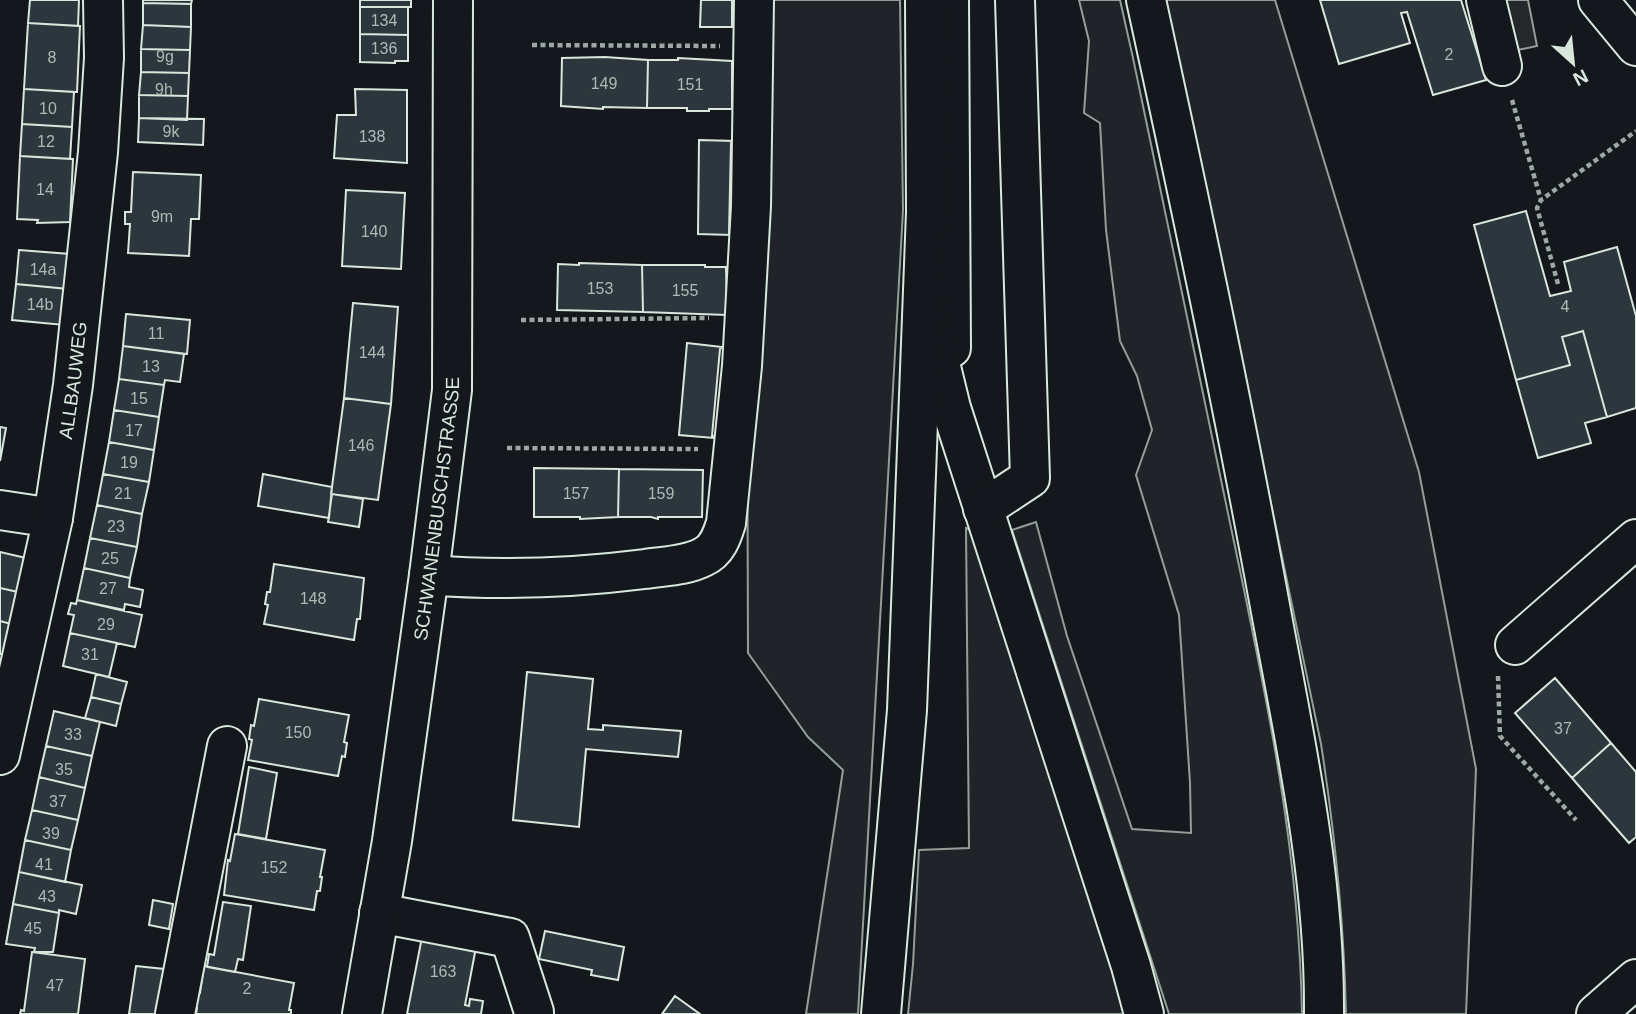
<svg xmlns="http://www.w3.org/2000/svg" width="1636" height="1014" viewBox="0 0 1636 1014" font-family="Helvetica,sans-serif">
	<rect width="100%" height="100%" fill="#14181c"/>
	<!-- green -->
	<path fill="#202428" stroke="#939e99" stroke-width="2" d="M755 0H900L903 210 858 1014H806L843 770 808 737 748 653 747 336Z
		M1079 0H1120L1133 58C1165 211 1197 365 1229 518 1264 685 1299 843 1302 1014H1169L1012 530 1036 522 1067 636 1132 829 1191 833 1190 783 1179 615 1136 475 1152 430 1137 376 1120 341 1106 230 1100 123 1084 113 1089 41Z
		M1166 0H1275L1419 472 1476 769 1466 1014H1346C1344 923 1335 834 1321 744Z
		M966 528 971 530 1101 927 1124 1014H908L913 964 919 850 969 848Z"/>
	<!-- parking -->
	<path fill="#24282b" stroke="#939e99" stroke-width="2" d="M1503 0H1528L1537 46 1513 51Z"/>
	<!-- building -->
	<path fill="#2c363c" stroke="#d8e6dc" stroke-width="2" d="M30 0H79L78 26 28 23Z
		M143 0H192L191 4 143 3Z
		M360 0H411V7H360Z
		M701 0H732V25L734 27H700Z
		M1320 0H1461L1486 80 1433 95 1407 12 1401 13 1410 43 1339 64Z
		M143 3 191 4V27L143 25Z
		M360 7H408V35L360 34Z
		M28 23 80 26 77 92 24 89Z
		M143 25 191 27 190 50 141 49Z
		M360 34 408 35V61H395V63L360 62Z
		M141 49 190 50 189 73 141 72Z
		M605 57 648 60 647 108 603 107V109L561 106 562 58Z
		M678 58 732 61V109H709V111H687V108H647L648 60H678Z
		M141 72 189 73 188 96 139 95Z
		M24 89 74 92 72 127 22 124Z
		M355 89 407 90V163L334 158 337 115H356Z
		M139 95 188 96 187 120 139 118Z
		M139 118 204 119 203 145 138 142Z
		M22 124 72 127 70 159 20 156Z
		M699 140 734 141 731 143 729 233 731 235 698 234Z
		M20 156 73 159 70 222 37 223 38 220 17 219Z
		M133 172 201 175 199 219H191L189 256 128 253 130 224H125V212H131Z
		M346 190 405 193 401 269 342 266Z
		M1526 211 1550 296 1571 291 1564 262 1617 247 1636 316V408L1607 417 1583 331 1562 337 1570 365 1516 380 1474 225Z
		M19 250 70 254 68 289 16 284Z
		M579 263 642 265 643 312 557 310 558 264 579 265Z
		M642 265H705V267H726L727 315 643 312Z
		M16 284 68 289 64 325 12 320Z
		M353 303 398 307 391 404 344 398Z
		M126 314 190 320 187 354 123 346Z
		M1583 331 1607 417 1585 423 1591 443 1538 458 1516 380 1570 365 1562 337Z
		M687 343 722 347 720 349 712 436H715L714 438 679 435Z
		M123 346 184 354 180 382 165 380 164 385 119 379Z
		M119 379 164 385 159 417 114 410Z
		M344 398 391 404 378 500 331 494Z
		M114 410 159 417 154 450 109 442Z
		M0 427 6 428 0 461Z
		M109 442 154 450 149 482 103 474Z
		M534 468 619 469 618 517 580 519V517H534Z
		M619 469 703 470 702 517H658V519L651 517H618Z
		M103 474 149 482 142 514 97 505Z
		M263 474 332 487 329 518 258 506Z
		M332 494 363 499 359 527 328 522Z
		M97 505 142 514 137 547 90 538Z
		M90 538 137 547 130 578 84 568Z
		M0 552 26 558 18 592 0 588Z
		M274 564 364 578 360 619H357L354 640 264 624 268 605 265 604 267 592H270Z
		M84 568 130 578 129 587 143 590 140 607 125 604 124 610 77 600Z
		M0 588 18 592 11 624 0 621Z
		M77 600 142 615 135 647 70 633 74 615 68 614 71 603 76 604Z
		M0 621 11 624 4 655 0 654Z
		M70 633 117 643 109 677 63 666Z
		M527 672 593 679 588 729 603 730V725L681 731 678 757 586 749 579 827 513 820Z
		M96 674 127 682 121 704 91 697Z
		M1555 678 1611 743 1572 778 1515 713Z
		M91 697 121 704 116 726 85 718Z
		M259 699 349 715 344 742 347 743 345 757 342 756 338 776 248 760 252 740 249 739 251 725 254 726Z
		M54 711 100 722 92 756 46 746Z
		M1611 743 1636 772V837L1629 843 1572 778Z
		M46 746 92 756 85 788 39 777Z
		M249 767 277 773 266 839 238 834Z
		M39 777 85 788 78 820 32 810Z
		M32 810 78 820 71 850 25 840Z
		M235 834 325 850 320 877H322L320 891H317L314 910 224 895 228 860 230 861Z
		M25 840 71 850 65 882 19 872Z
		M19 872 82 885 76 914 59 910V913L13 904Z
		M153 900 173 904 169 929 149 925Z
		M223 902 251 906 243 960 238 959 235 972 207 967 209 954 214 955Z
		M13 904 59 913 53 952H34L35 948 6 944Z
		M545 931 624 947 618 980 591 975 592 970 539 959Z
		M423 932 477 942 465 1005 469 1006 470 999 483 1001 481 1014H407Z
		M32 952 85 959 78 1014H20L21 1010 24 1011Z
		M136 966 164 969 158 1014H129Z
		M204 966 294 983 289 1010H291V1014H196L197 1008 194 1007 197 993H200Z
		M675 996 700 1014H662Z"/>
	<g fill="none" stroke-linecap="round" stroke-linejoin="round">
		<defs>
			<g id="minor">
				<path d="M949 0 951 348"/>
				<path d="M1486 0 1502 66"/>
				<path d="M1598 0 1636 46"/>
				<path d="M927 310 951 408 1131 966 1144 1014"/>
				<path d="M983 509 1030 478 1015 0"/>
				<path d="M0 510 53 518"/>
				<path d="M429 575C501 581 573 578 645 569 664 566 686 566 703 557 717 551 722 536 726 523L742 366 751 206 754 0"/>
				<path d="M1515 645 1636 539"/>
				<path id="s1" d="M0 755 53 518 73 385 98 152 104 58 103 0"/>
				<path d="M379 913 510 938 534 1012"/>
				<path d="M175 1014 227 746"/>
				<path id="s2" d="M362 1014 392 841 429 575 452 390 453 0"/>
			</g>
			<path id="highway" d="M1146 0C1190 201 1233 403 1270 606 1295 741 1325 876 1324 1014
				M881 1014 907 710 926 212 925 0
				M1596 1014 1636 979"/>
		</defs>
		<!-- minor casing -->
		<use href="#minor" stroke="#d8e6dc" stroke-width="42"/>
		<!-- highway casing -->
		<use href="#highway" stroke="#d8e6dc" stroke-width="42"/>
		<!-- path -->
		<path stroke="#9da8a2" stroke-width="4.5" stroke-dasharray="5 3.5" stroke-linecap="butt" d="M532 45 720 46
			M1512 100 1541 200
			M1558 284 1537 208 1541 200 1636 131
			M521 320 709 318
			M507 448 698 449
			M1498 676 1500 736 1576 820"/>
		<!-- minor -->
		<use href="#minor" stroke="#14181c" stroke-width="38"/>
		<!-- highway -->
		<use href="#highway" stroke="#14181c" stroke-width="38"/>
	</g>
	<g text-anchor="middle" stroke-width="5" stroke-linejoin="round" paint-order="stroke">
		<!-- number labels -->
		<g font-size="16" fill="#adbab4">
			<text x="384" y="26">134</text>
			<text x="384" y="54">136</text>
			<text x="1449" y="60">2</text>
			<text x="165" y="62">9g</text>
			<text x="52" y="63">8</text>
			<text x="604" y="89">149</text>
			<text x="690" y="90">151</text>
			<text x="164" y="95">9h</text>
			<text x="48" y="114">10</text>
			<text x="171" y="137">9k</text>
			<text x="372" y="142">138</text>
			<text x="46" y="147">12</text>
			<text x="45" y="195">14</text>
			<text x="162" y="222">9m</text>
			<text x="374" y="237">140</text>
			<text x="43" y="275">14a</text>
			<text x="600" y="294">153</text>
			<text x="685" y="296">155</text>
			<text x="40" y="310">14b</text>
			<text x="1565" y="312">4</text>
			<text x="156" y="339">11</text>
			<text x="372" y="358">144</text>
			<text x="151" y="372">13</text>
			<text x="139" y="404">15</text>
			<text x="134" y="436">17</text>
			<text x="361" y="451">146</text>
			<text x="129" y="468">19</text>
			<text x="123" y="499">21</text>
			<text x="576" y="499">157</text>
			<text x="661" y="499">159</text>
			<text x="116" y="532">23</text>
			<text x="110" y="564">25</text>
			<text x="108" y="594">27</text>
			<text x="313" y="604">148</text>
			<text x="106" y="630">29</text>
			<text x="90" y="660">31</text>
			<text x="1563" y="734">37</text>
			<text x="298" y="738">150</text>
			<text x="73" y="740">33</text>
			<text x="64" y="775">35</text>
			<text x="58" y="807">37</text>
			<text x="51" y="839">39</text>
			<text x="44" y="870">41</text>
			<text x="274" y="873">152</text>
			<text x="47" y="902">43</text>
			<text x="33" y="934">45</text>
			<text x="443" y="977">163</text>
			<text x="55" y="991">47</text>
			<text x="247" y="994">2</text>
		</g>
		<!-- street labels -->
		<g font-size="19" fill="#d8e6dc" stroke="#14181c">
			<text dy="7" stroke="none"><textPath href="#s1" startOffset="382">ALLBAUWEG</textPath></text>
			<text dy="7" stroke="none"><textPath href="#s2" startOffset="511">SCHWANENBUSCHSTRASSE</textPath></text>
		</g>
	</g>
	<!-- north arrow -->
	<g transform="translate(1573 63) rotate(153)" stroke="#14181c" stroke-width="5" paint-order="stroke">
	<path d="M0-5L12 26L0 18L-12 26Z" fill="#d8e6dc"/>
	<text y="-10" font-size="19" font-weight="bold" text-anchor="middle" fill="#d8e6dc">N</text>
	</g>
</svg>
